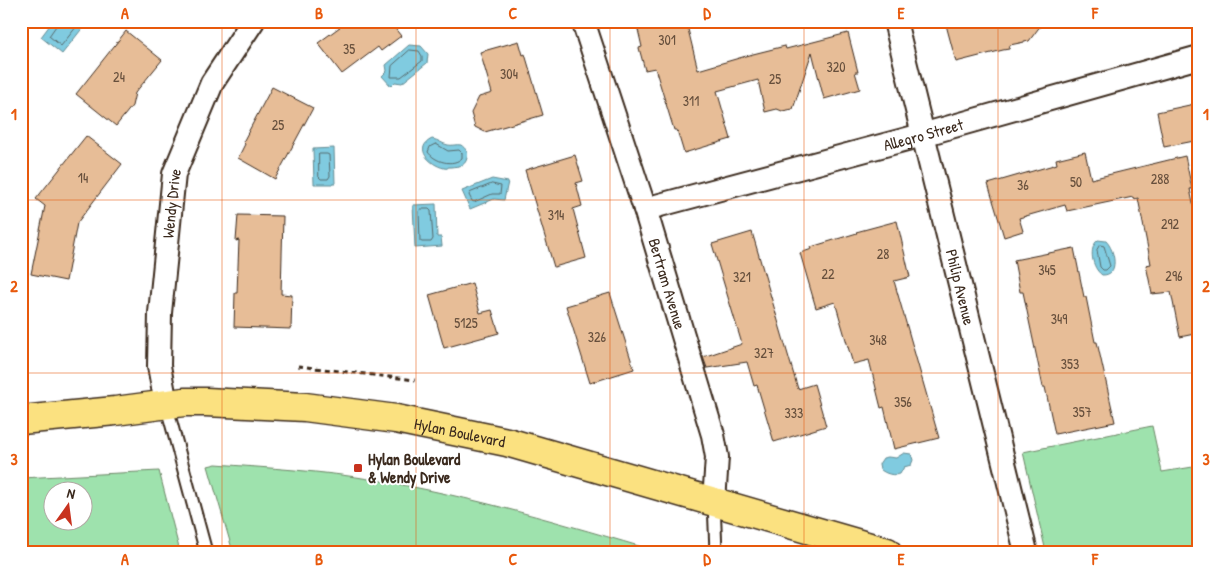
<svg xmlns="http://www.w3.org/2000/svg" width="1220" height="573" viewBox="0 0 1220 573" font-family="'Patrick Hand',sans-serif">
	<rect width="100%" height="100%" fill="#fff"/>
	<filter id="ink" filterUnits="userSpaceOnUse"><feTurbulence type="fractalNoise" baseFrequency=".02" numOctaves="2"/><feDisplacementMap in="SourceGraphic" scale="10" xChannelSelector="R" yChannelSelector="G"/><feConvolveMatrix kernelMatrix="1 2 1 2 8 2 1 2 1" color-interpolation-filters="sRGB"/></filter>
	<g filter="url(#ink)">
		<!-- green -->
		<path fill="#9ee2ad" stroke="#6c8666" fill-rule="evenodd" d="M1152 426 1162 472 1199 466V552H1046L1023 452Z
			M216 464C269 468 323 471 375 480 471 496 565 524 659 552H233L208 466Z
			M159 471 180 552H21V478ZM52 490H82V520H52Z"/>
		<!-- water -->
		<path fill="#80cbe0" stroke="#648b92" d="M53 21H88L62 54 41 37Z
			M409 45 421 46 428 54 427 63 402 83 395 82 391 86 382 76 387 71 386 65Z
			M432 139C439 140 442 144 448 145 452 146 456 144 461 145 465 148 469 152 467 158 465 167 458 166 451 167 444 167 451 169 444 168 430 165 413 148 432 139Z
			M334 148 335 184H314L313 149Z
			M492 179 508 182 504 200 494 199 470 209 462 191Z
			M436 204 437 237H441L442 246 415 248 413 205Z
			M1098 240 1106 241C1115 250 1120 276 1102 275 1092 268 1088 248 1098 240Z
			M904 453 911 454 913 460 911 465 904 467 900 474C894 476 885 474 880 469L879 464 883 458 888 457 896 458Z"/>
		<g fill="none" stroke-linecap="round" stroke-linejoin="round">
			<!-- shore -->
			<path stroke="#576a6c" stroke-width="1" d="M57 21 56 26 49 36 61 46 81 21
				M410 50 419 51 422 56V61L401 77H391L392 66Z
				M436 144 448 151 459 150 462 153V158C453 167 435 162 428 152L430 147Z
				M319 154H327L329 155 330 176 328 179H321L319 177Z
				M492 184 501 186 500 194H492L474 202 472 201 469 195 470 193Z
				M421 209H429L431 211 433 239 431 242H422L420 241 419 212Z
				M1100 245 1104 246 1110 266 1106 270H1103L1100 267 1097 250Z"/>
		</g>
		<!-- building -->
		<path fill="#e7bd97" stroke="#3b2a1e" d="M348 21H389L401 36 381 51 378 47 342 74 318 43Z
			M636 21H686L698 70 753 54 785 46 786 49 848 33 858 72H855L860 89 824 99 812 52 793 109 782 111 777 109 765 112 758 80 717 91 731 139 684 153 677 130H674L655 68 645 70 639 48 642 47Z
			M945 21H1044L1029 41 1010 45 1009 49 1003 50 956 62Z
			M126 31 162 60 135 93 132 106 116 126 76 94Z
			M519 41 523 55 525 54 543 115 485 132 475 127 471 113 479 97 492 93 480 52Z
			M272 87 313 108 275 179 238 158 245 144 243 142Z
			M1199 103V140L1164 147 1157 112Z
			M86 136 122 164 77 223 66 281 31 274 45 206 36 199Z
			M1085 152 1091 179 1185 156 1192 189H1190L1199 232V333L1180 337 1171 292 1152 294 1146 265 1151 264 1138 198 1134 199 1133 197 1067 211 1065 205 1019 218 1023 231 1004 237 988 184 1057 164 1056 159Z
			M575 155 583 181 576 183 582 206 573 209 586 258 554 267 525 170Z
			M238 215 283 216 281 294 292 295 291 329 234 327 235 293H237L239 240 236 241Z
			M897 221 910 277 894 281 939 438 894 449 884 407 881 408 869 360 853 364 835 302 816 308 800 253 812 249 811 247 857 233 856 232Z
			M752 232 798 389 814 384 826 426 774 442 757 385 754 386 747 362 707 368 703 357 742 344 712 244Z
			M1074 248 1084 297H1086L1095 342H1097L1115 422 1055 434 1045 387H1043L1023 292H1020L1014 260Z
			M472 283 480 313 492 310 499 333 444 348 429 295Z
			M610 293 634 369 590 383 566 306Z"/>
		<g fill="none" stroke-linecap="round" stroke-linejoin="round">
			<defs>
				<path id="lane" d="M166 404 206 552
					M714 502 716 552"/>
				<g id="street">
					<path id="s1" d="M583 21 645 209 713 435 717 457 714 502"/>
					<path id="s2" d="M895 21 1026 552"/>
					<path id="s3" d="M645 209 922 135 1199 57"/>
					<path id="s4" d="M166 404 159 366 160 313 174 174 212 83 253 21"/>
				</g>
				<g id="primary">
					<path id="s5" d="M21 420 115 411 184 402H206L305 407 396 419 507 442 887 552"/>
				</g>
			</defs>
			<!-- lane casing -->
			<use href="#lane" stroke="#3b2a1e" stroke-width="15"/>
			<!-- street casing -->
			<use href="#street" stroke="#3b2a1e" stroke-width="26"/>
			<!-- primary casing -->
			<use href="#primary" stroke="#3b2a1e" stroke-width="31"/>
			<!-- path -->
			<path stroke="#3b2a1e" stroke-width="3" stroke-dasharray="5 4" stroke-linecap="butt" d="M298 366 415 380"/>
			<!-- lane -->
			<use href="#lane" stroke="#fff" stroke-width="11"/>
			<!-- street -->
			<use href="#street" stroke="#fff" stroke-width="22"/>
			<!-- primary -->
			<use href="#primary" stroke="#fbe180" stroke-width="28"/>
		</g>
	</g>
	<!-- grid -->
	<path fill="none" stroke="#e8590c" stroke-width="1" stroke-opacity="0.55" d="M222 21V552M416 21V552M610 21V552M804 21V552M998 21V552M21 200H1199M21 373H1199"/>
	<!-- markers -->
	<rect fill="#c8321e" stroke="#fff" stroke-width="2" x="353" y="463" width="10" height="10" rx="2.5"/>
	<g text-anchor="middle" stroke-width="4" stroke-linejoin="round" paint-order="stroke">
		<!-- number labels -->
		<g font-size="14" fill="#664f3c">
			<text x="667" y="45">301</text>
			<text x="349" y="54">35</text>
			<text x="836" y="72">320</text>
			<text x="509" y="79">304</text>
			<text x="119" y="82">24</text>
			<text x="775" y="84">25</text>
			<text x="691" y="106">311</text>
			<text x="278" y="130">25</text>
			<text x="83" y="183">14</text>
			<text x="1160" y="184">288</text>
			<text x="1076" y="187">50</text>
			<text x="1023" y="190">36</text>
			<text x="556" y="220">314</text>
			<text x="1170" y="229">292</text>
			<text x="883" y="259">28</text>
			<text x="1047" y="275">345</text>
			<text x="828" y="279">22</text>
			<text x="1174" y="281">296</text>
			<text x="742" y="282">321</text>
			<text x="1059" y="324">349</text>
			<text x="466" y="328">5125</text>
			<text x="597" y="342">326</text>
			<text x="878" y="345">348</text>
			<text x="764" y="358">327</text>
			<text x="1070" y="369">353</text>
			<text x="903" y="407">356</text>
			<text x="1082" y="417">357</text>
			<text x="794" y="418">333</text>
		</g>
		<!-- street labels -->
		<g font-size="16" fill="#3b2a1e" stroke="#fff">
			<text dy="6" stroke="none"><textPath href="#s3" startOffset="288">Allegro Street</textPath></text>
			<text dy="6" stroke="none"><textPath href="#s4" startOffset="202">Wendy Drive</textPath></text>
			<text dy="6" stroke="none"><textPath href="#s1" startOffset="276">Bertram Avenue</textPath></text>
			<text dy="6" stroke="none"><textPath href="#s2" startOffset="274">Philip Avenue</textPath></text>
			<text dy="6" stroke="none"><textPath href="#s5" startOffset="442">Hylan Boulevard</textPath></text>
		</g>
		<!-- poi labels -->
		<g font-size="16" font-weight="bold" fill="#3b2a1e" stroke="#fff" text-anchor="start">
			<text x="368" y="465">Hylan Boulevard<tspan x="368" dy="18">&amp; Wendy Drive</tspan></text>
		</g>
	</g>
	<!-- margin -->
	<rect width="1220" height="573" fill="none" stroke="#fff" stroke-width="55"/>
	<!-- north arrow -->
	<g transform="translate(68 506) rotate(14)"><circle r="24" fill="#ffffff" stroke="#b1aaa5"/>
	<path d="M0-4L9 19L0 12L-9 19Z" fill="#c8321e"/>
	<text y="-8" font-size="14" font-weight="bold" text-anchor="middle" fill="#3b2a1e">N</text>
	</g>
	<rect x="28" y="28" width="1164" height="518" fill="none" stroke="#e8590c" stroke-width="2"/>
	<g font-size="16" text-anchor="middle" font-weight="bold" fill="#e8590c">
		<text x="125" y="19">A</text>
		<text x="319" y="19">B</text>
		<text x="513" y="19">C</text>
		<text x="707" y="19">D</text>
		<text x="901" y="19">E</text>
		<text x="1095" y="19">F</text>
		<text x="14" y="120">1</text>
		<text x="1206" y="120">1</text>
		<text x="14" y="292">2</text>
		<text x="1206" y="292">2</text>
		<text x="14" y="465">3</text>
		<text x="1206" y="465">3</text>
		<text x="125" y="565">A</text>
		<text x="319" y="565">B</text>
		<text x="513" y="565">C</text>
		<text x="707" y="565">D</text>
		<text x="901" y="565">E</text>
		<text x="1095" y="565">F</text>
	</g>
</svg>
